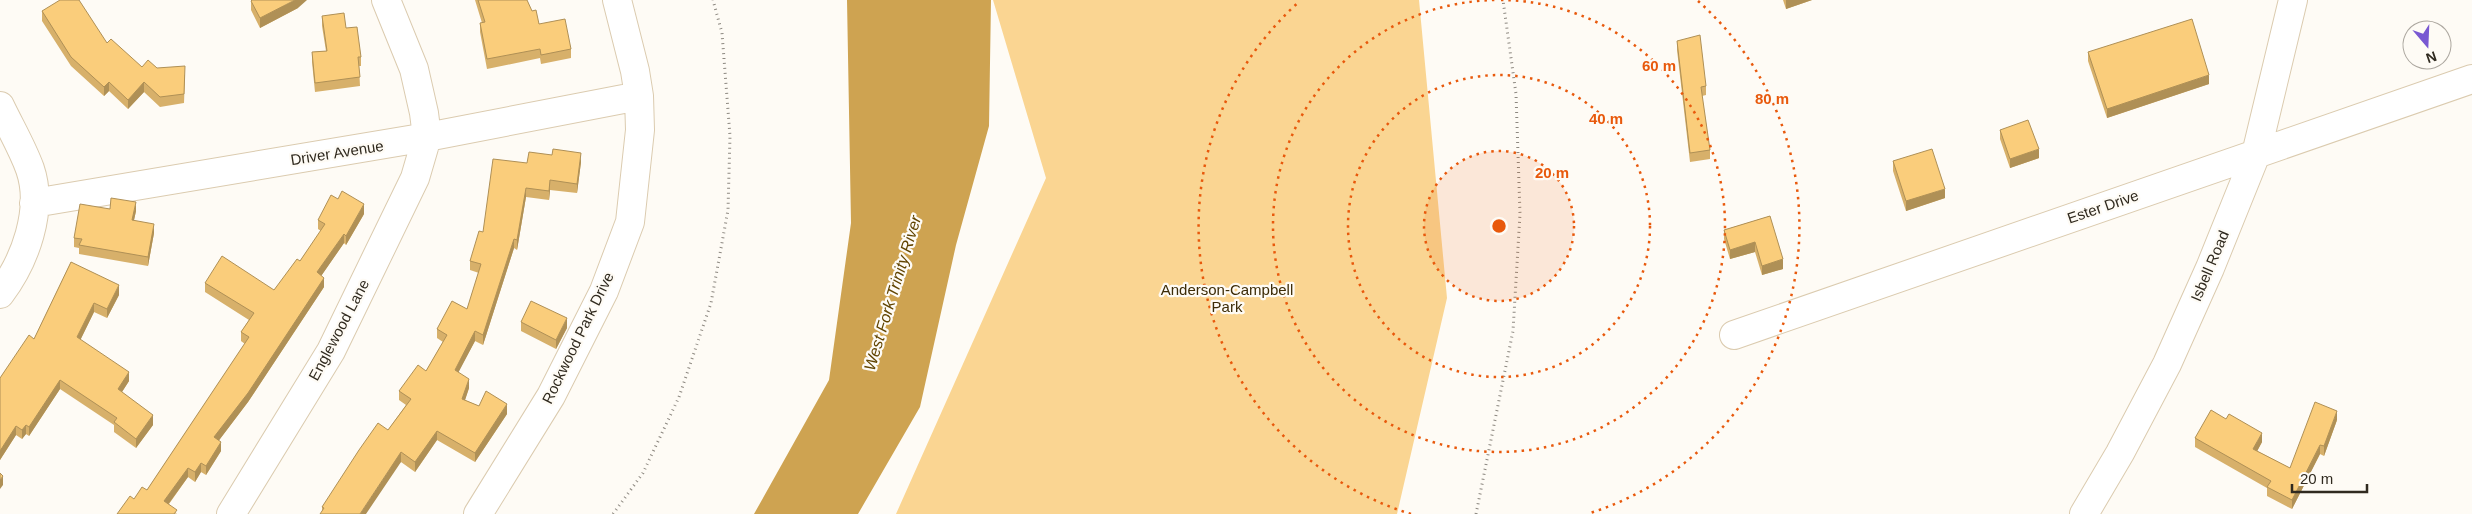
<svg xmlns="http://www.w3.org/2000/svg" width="2472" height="514" viewBox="0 0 2472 514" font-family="Arial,sans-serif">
	<rect width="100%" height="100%" fill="#fefbf5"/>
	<!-- green -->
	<path fill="#fad592" d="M993 0H1419L1447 298 1397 514H896L1046 178Z"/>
	<!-- water -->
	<path fill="#cea351" d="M847 0H991L989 126 956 245 920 407 858 514H754L829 380 851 223Z"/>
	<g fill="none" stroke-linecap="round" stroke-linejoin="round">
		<defs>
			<path id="minor" d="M0 106C10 127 22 147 30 169 44 210 25 261 0 294
				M34 203 427 137 639 96
				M1734 335 2472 79
				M231 514 331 351 415 178 427 137 424 113 414 69 386 0
				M478 514 551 396 604 291 630 222 640 130 639 96 635 71 617 0
				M2084 514 2120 453 2167 364 2210 268 2256 154 2293 0"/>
		</defs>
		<!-- minor casing -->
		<use href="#minor" stroke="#dbcbaf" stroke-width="30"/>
		<!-- path -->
		<path stroke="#8d8880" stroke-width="3" stroke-dasharray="1 4" stroke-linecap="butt" d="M613 514 643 473 679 397 711 303 728 210 730 136 722 33 713 0
			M1476 514 1513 331 1520 214 1516 94 1503 0"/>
		<!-- minor -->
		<use href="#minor" stroke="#fff" stroke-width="28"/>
	</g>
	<!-- wall -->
	<path fill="#d7b06a" d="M475 0H527L528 5 539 24 571 49V58L541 64 540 58 487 69 480 32V23H482Z
		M1783 0H1812L1786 9Z
		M251 1 298 8 260 28 251 10Z
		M42 11 107 43 142 67 157 68 185 75 184 103 160 107 144 92 128 109 109 91 104 96 71 66 42 21Z
		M322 16 346 28 361 57V66H359L360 86 315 92 312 62V52L326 51 322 26Z
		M1677 41 1706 86V95L1702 96 1710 150V159L1690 162 1677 50Z
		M2088 52 2209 84 2107 118 2088 61Z
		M2000 130 2039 158 2010 168 2000 139Z
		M1893 161 1945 198 1906 211 1893 171Z
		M581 162 577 193 550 190 549 200 526 197 517 250 514 248 483 345 475 341 458 372 469 388 465 400 479 406 507 414 475 462 437 440 415 472 401 462 322 511V507L388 430 406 405 399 400V391L426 371 443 342 437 338V329L467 309 479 273 470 270V261L483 232 527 163Z
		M110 209 136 211 134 220 154 233 148 266 79 254V248L74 247V238Z
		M364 214 346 245 344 243 321 276 324 287 248 402 219 440 221 451 206 475 201 472 195 482 188 477 169 504 177 514 134 499 147 490 245 344 241 341V332L249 320 205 292V283L274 290 300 261 321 231 318 229V220Z
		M1770 216 1783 269 1762 275 1755 252 1730 259 1724 239V230Z
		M71 262 119 295 107 318 94 312 80 340 129 381 122 392 153 425 136 448 114 432V425L60 389 29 436 26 434 22 439 16 435 0 460V378L34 339Z
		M521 322 567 328 556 349 521 331Z
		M2337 420 2324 456 2320 454 2292 509 2267 496V488L2195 447V438L2262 442 2257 451 2290 468Z"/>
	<!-- shaded-wall -->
	<path fill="#af9056" d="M295 0H307L298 8 260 28V18Z
		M1786 0H1812L1786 9Z
		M2209 75V84L2107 118V109Z
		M109 82V91L104 96V87Z
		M144 82V92L128 109V100Z
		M2039 149V158L2010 168V159Z
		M581 153V162L577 193V184Z
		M550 180V190L549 200V191Z
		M526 188V197L517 250V240Z
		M1945 189V198L1906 211V201Z
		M136 202V211L132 229V220Z
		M364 204V214L346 245V236Z
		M154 224V233L148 266V257Z
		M344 234V243L317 282V272Z
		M514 239V248L483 345V335Z
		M1755 242V252L1730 259V250Z
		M1783 259V269L1762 275V266Z
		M324 278V287L248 402 214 447V437Z
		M119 285V295L107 318V309Z
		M94 303V312L77 347V337Z
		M567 318V328L556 349V340Z
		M475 331V341L455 379V370Z
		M129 372V381L118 398V389Z
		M469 379V388L462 409V399Z
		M60 380V389L29 436V427Z
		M507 404V414L475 462V453Z
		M2337 411V420L2324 456V446Z
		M153 415V425L136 448V439Z
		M26 425V434L22 439V430Z
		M16 426V435L0 460V451Z
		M437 431V440L415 472V462Z
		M2262 433V442L2253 459V449Z
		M221 442V451L206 475V466Z
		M2320 445V454L2292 509V500Z
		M401 452V462L366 514H360Z
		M201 463V472L195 482V472Z
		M188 468V477L164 510V501Z
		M3 476V485L0 489V480Z"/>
	<!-- building -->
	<path fill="#facd7b" stroke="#af9056" d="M60 0H79L107 43 111 39 142 67 148 60 157 68 185 66 184 94 160 97 144 82 128 100 109 82 104 87 71 57 42 11Z
		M252 0H295L260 18 251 1Z
		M478 0H527L532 11 536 10 539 24 565 19 571 49 541 55 540 49 487 59 480 23 485 22Z
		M344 13 346 28 357 27 361 57H358L360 77 315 83 312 52 327 51 322 16Z
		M2192 19 2209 75 2107 109 2088 52Z
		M1700 35 1706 86 1701 87 1710 150 1690 153 1677 41Z
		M2028 120 2039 149 2010 159 2000 130Z
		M553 149 581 153 577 184 550 180 549 191 526 188 517 240 514 239 483 335 475 331 455 370 469 379 462 399 479 406 486 391 507 404 475 453 437 431 415 462 401 452 360 514H320L324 508 322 507 359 450 378 423 388 430 411 399 399 391 418 365 426 371 447 335 437 329 452 301 467 309 481 264 470 261 479 231 483 232 493 159 527 163 529 152 552 155Z
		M1932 149 1945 189 1906 201 1893 161Z
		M342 191 364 204 346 236 344 234 317 272 324 278 248 393 214 437 221 442 206 466 201 463 195 472 188 468 164 501 177 510 174 514H117L130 496 134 499 142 487 147 490 249 337 241 332 254 313 205 283 222 256 274 290 297 259 300 261 325 224 318 220 331 195 338 199Z
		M111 198 136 202 132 220 154 224 148 257 79 245 82 239 74 238 80 204 110 209Z
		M1770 216 1783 259 1762 266 1755 242 1730 250 1724 230Z
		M71 262 119 285 107 309 94 303 77 337 129 372 118 389 153 415 136 439 114 422 117 418 60 380 29 427 26 425 22 430 16 426 0 451V378L29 335 34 339Z
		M531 301 567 318 556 340 521 322Z
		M2315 402 2337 411 2324 446 2320 445 2292 500 2267 487 2271 481 2195 438 2211 410 2226 419 2229 414 2262 433 2253 449 2290 468Z
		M0 473 3 476 0 480Z"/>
	<!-- distance rings -->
	<circle cx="1499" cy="226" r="75" fill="#e8590c" fill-opacity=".12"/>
	<g fill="none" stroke="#e8590c" stroke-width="2.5" stroke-dasharray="2.5 5">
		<circle cx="1499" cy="226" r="75"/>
		<circle cx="1499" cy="226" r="151"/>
		<path d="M1501 0A226 226 0 1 1 1497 0"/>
		<path d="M1411 514A301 301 0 0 1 1300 1M1698 1A301 301 0 0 1 1587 514"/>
	</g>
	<g text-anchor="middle" stroke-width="4.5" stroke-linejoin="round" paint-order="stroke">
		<!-- street labels -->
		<g font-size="15" fill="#302a1f" stroke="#fefbf5">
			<text transform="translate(337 153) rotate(-9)" y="5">Driver Avenue</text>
			<text transform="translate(2103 207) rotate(-19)" y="5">Ester Drive</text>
			<text transform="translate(2210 266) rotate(-67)" y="5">Isbell Road</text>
			<text transform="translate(339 330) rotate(-62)" y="5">Englewood Lane</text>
			<text transform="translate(578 338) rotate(-64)" y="5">Rockwood Park Drive</text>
		</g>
		<!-- park labels -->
		<g font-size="15" fill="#3d2c07" stroke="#fefbf5">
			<text x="1227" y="295">Anderson-Campbell<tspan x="1227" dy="17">Park</tspan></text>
		</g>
		<!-- water labels -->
		<g font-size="16" font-style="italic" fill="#614400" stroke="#fefbf5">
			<text transform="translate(892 293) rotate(-73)" y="6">West Fork Trinity River</text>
		</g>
	</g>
	<circle cx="1499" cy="226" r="8" fill="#e8590c" stroke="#fefbf5" stroke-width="2.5"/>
	<g font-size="15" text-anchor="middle" font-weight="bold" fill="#e8590c" stroke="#fefbf5" stroke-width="4.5" stroke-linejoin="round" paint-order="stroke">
		<text x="1659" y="71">60 m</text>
		<text x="1772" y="104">80 m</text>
		<text x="1606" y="124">40 m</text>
		<text x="1552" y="178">20 m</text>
	</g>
	<!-- north arrow -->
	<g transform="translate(2427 45) rotate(161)"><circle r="24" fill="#fefbf5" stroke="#aca79f"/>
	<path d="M0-4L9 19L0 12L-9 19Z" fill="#7958d2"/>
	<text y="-8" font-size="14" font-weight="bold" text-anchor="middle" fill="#302a1f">N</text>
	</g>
	<!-- scale -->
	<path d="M2292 484v8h75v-8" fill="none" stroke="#302a1f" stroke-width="2.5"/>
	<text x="2300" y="484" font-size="15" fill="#302a1f" stroke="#fefbf5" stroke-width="4" paint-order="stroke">20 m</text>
</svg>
